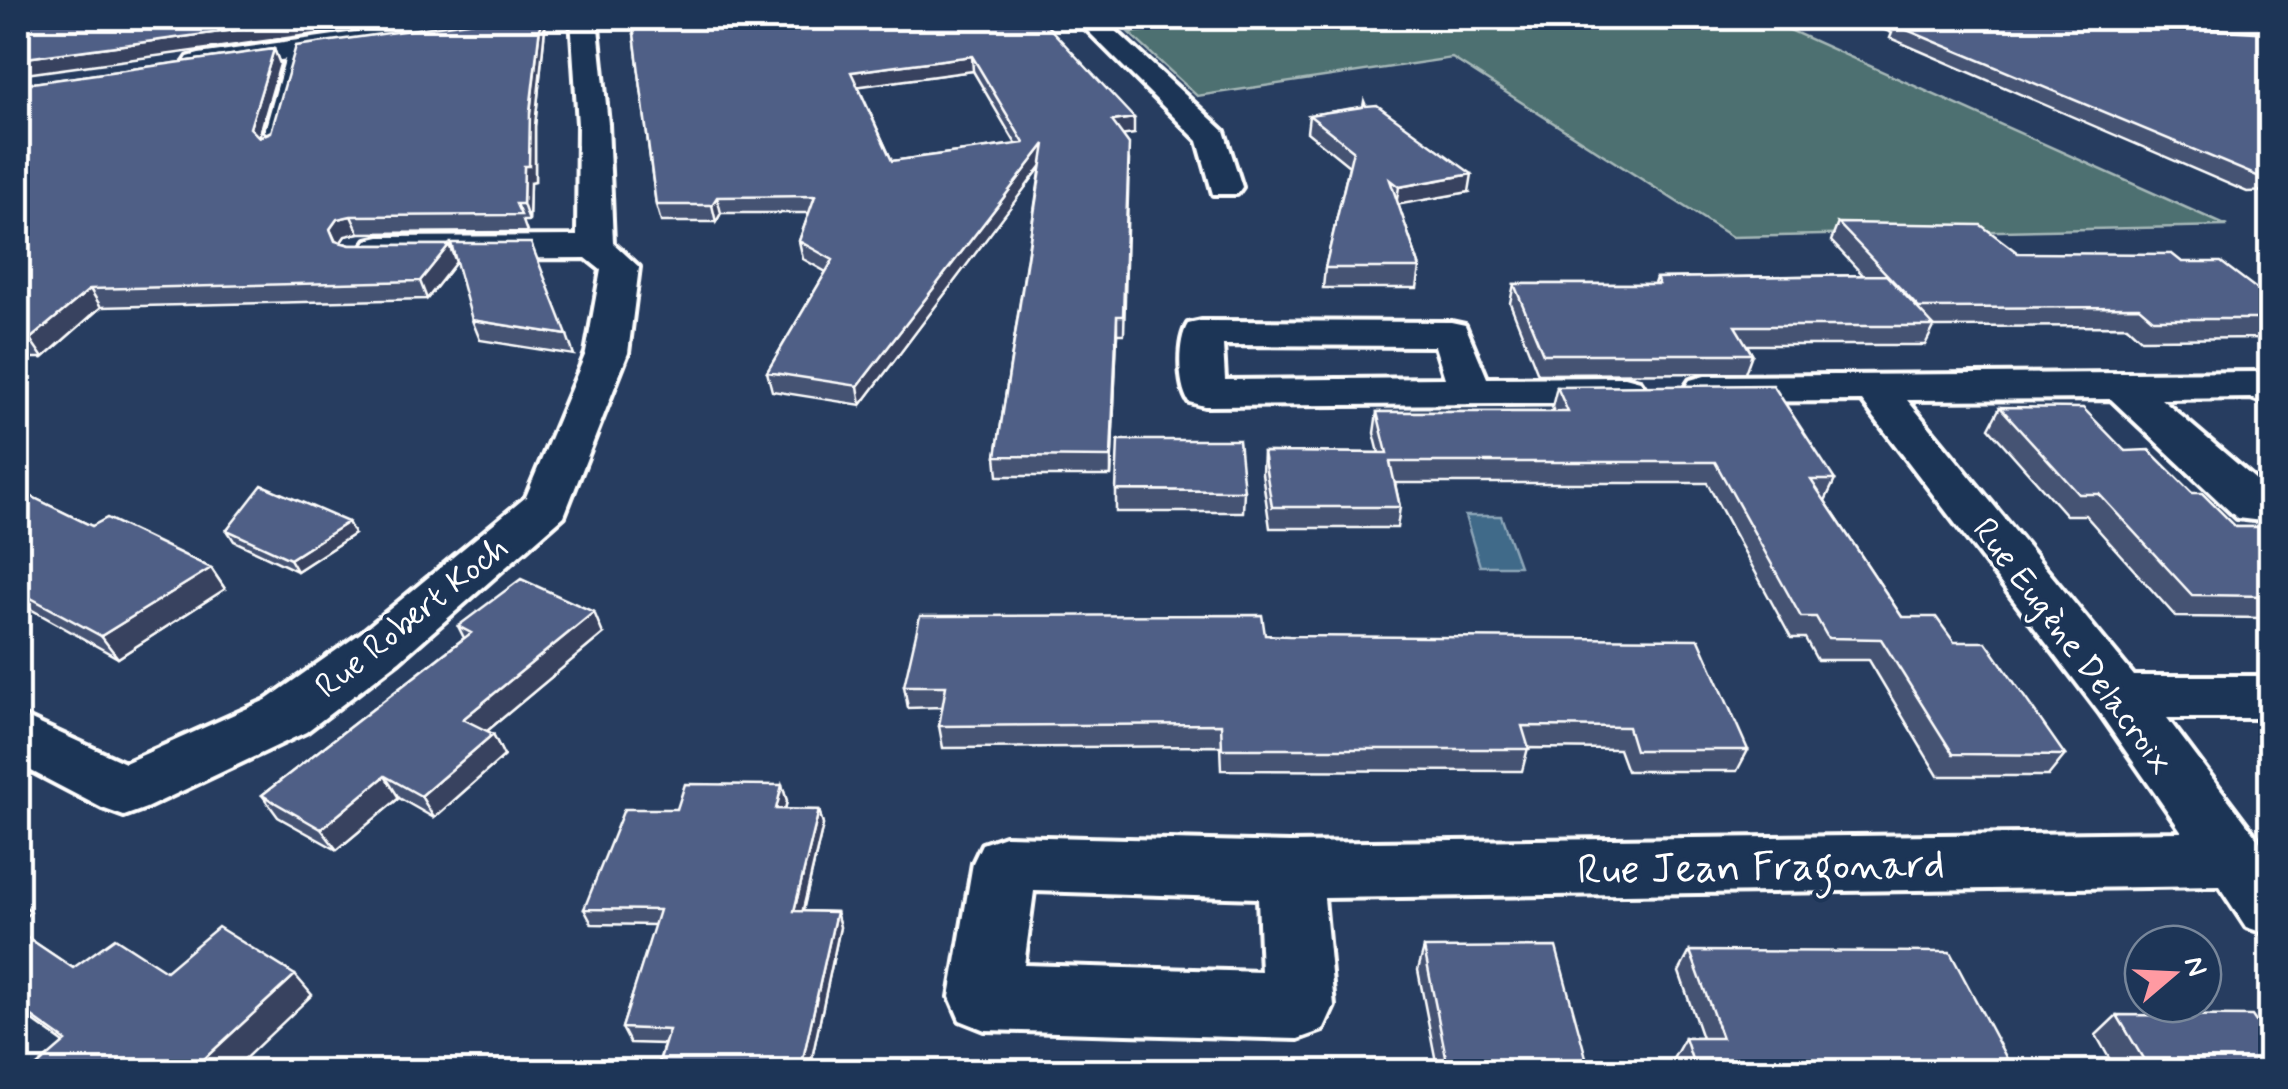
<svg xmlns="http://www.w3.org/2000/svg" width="2288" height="1089" viewBox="0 0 2288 1089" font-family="Mynerve,sans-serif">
	<rect width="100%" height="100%" fill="#273d60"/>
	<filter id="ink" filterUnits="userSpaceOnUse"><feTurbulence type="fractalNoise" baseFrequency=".01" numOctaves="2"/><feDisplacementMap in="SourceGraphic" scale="20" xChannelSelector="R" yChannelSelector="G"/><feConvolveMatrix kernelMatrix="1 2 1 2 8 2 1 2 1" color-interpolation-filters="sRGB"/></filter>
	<g filter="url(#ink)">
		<!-- green -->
		<path fill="#4e7071" stroke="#a6b8b8" stroke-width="2.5" d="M1243 18H1389L1399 24 1458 18H1771L1789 26 1785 28 2227 226 1732 237 1452 58 1197 96 1129 33Z"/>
		<!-- water -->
		<path fill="#416a89" stroke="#8da6b8" stroke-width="2.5" d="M1465 516H1501L1519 566H1480Z"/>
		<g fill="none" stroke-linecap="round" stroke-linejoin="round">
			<defs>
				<path id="service" d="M289 46 301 49 281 131 273 136 265 131Z"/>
				<path id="minor" d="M571 18H597L608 124 613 243 639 267 628 353 564 516 399 661 306 732 146 808 124 816 102 808 18 764V714L125 763 266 700 361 633 526 497 586 353 601 270 586 258 380 259 367 256 362 248 367 240 380 237 577 236 578 124Z
					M1075 18H1102L1224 131 1242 187 1237 194H1213L1198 141Z
					M1202 321 1451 322 1465 325 1487 378 1625 377 1640 381 1646 390 1640 399 1625 403 1204 406 1189 402C1178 386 1177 341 1188 324ZM1223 345 1435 346 1445 378 1225 380Z
					M2261 372 2270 375V405L2251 398 2161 399 2270 492V522L2237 518 2111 399 1907 400 2134 676H2270V718H2167L2270 855V935L2246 927 2219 886 1324 898 1334 1006 1323 1030 1298 1039 985 1030 960 1020 950 997 973 863 982 844 1005 836 1289 843 2182 832 2099 712 1862 401 1705 402 1690 398 1684 389 1690 380 1705 376ZM1034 891 1258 898 1261 972 1024 965Z"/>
				<path id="tertiary" d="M456 18H527L523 24 513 26 199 72 188 69 184 63 188 57 199 54Z"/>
			</defs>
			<!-- service casing -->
			<use href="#service" stroke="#fff" stroke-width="7"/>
			<!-- minor casing -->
			<use href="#minor" stroke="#fff" stroke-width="8"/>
			<!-- tertiary casing -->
			<use href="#tertiary" stroke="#fff" stroke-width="7"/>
			<!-- service -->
			<use href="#service" fill="#1d3557" fill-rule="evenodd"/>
			<!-- minor -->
			<use href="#minor" fill="#1d3557" fill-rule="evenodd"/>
			<!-- tertiary -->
			<use href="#tertiary" fill="#1d3557" fill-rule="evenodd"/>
		</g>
		<!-- wall -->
		<path fill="#455273" stroke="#fff" stroke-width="2.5" fill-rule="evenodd" d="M496 18H546L535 126V182L530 183 529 221H523L527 232 359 233 345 236 341 242 350 245H449L456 262 427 299 101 307 43 358H18V85L274 49 280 64 259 137Z
			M632 18H1040L1134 134 1123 135 1129 160 1124 334H1117L1111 476H998L996 456 1041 166 861 405 772 391 767 372 826 272 803 259 799 241 809 213H721L716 222H661L656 205ZM973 71 1016 144 892 161 858 86Z
			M1857 18H2038L2270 33V191L2247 192 1890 38 1892 33Z
			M2180 18H2270V25V23Z
			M1366 106 1469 192 1398 204 1420 268 1417 288H1323L1325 268 1349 166 1307 132 1309 115Z
			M1838 223 2018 253 2182 262 2270 299V338L2141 339 2127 326 1934 327 1925 345H1747L1752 354 1745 373 1538 374 1510 303 1514 284H1654L1656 278 1863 275 1831 241Z
			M472 320 567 335 574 355 480 340Z
			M1557 387 1835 480 1825 501 1902 617 1954 642 2065 755 2048 776H1938L1869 660H1817L1805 638H1791L1707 483H1395L1400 507 1397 528H1270L1262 473 1263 452 1379 453 1374 433 1377 412H1554L1552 407Z
			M2000 407 2125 451 2192 493 2236 527H2270V613L2266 618 2176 617 2085 515H2066L1989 428Z
			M18 490 92 526 211 568 225 589 118 658 18 602Z
			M1116 490 1244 491 1243 512H1116Z
			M348 522 354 534 297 571 234 541 227 530Z
			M458 626 603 634 487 731 493 734 504 756 434 818 399 798 337 850 278 817 262 795 464 638Z
			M1265 635 1748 750 1737 771H1627L1619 749 1528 748 1522 771 1221 770 1220 746 943 748 939 726 942 707 908 708 904 686Z
			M782 785 787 801 785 810H819L823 825 803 911 836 912 840 927 809 1072H656L664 1044 630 1043 622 1028 655 925 592 924 584 909 677 809Z
			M18 931 73 968 166 971 312 995 64 1043 18 1010Z
			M1424 948 1590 1072H1438L1418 970Z
			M1690 951 2014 1072H1677L1673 1059 1685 1038H1702L1679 972Z
			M2117 1015 2270 1072H2117L2096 1035Z"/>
		<!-- shaded-wall -->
		<path fill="#38425e" stroke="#fff" stroke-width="2.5" d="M326 18H432L18 75V59Z
			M541 18H546L535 126V182L530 183 529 221 523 204 524 166Z
			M274 49 280 64 257 144 250 128Z
			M972 56 973 71 854 87 851 72Z
			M1134 118V134L1112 137V121Z
			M1045 144 1046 160 861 405 858 386Z
			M1472 174 1469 192 1396 205 1399 187Z
			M717 197 721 213 716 222 712 205Z
			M351 216 359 233 345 236 338 246 330 229 337 219Z
			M449 245 456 262 427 299 420 281Z
			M90 289 101 307 43 358 30 339Z
			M1117 316V334L1111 476V457Z
			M348 522 354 534 297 571 290 559Z
			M211 568 225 589 118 658 101 636Z
			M594 612 603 634 475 741 463 719Z
			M493 734 504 756 434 818 421 796Z
			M385 776 399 798 337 850 321 829Z
			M782 785 787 801 781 825 776 809Z
			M819 810 823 825 799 926 794 911Z
			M18 899 31 912 18 922Z
			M836 912 840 927 809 1072H800Z
			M295 975 312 995 231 1072H190Z"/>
		<!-- building -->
		<path fill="#505f86" stroke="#fff" stroke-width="2.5" fill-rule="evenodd" d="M18 18H326L18 59Z
			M496 18H541L530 111 529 166H524L523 204H516L521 215 351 216 337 219 330 229 335 241 350 245H449L420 281 90 289 30 339 18 340V85L274 49 250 128 259 137 271 132 296 46Z
			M632 18H1040L1134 118 1112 121 1129 144 1123 316H1117L1111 457 996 456 1045 144 858 386 767 372 833 260 799 241 815 196 717 197 712 205H656ZM972 56 1024 143 892 161 851 72Z
			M1891 18H2038L2270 33V176H2257L1895 25 1906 24Z
			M1364 101 1366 106 1377 105 1472 174 1399 187 1390 180 1420 268H1325L1353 150 1309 115 1363 107Z
			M1838 223 1981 225 2018 253 2172 254 2182 262H2221L2270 299V319H2153L2139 307 1919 308Z
			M451 243H531L567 335 472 320Z
			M1886 275 1934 326H1735L1752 354H1543L1514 284H1659L1656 278Z
			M1773 385 1835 480H1811L1902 617H1936L1954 642H1986L2065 755 1953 754 1881 639 1828 638 1816 617H1801L1715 462H1390L1400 507H1272L1263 452 1387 453 1377 412H1568L1557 387Z
			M2000 407 2083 408 2125 451 2149 450 2192 493H2202L2236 527H2270V596L2192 595 2099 494H2079Z
			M1118 440H1239L1244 491 1116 490Z
			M262 485 348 522 290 559 227 530Z
			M18 490 92 526 107 518 211 568 101 636 18 591Z
			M521 579 594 612 463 719 493 734 421 796 385 776 321 829 262 795 471 633 458 626Z
			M1262 615 1265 635 1289 636 1699 639 1748 750H1635L1628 727 1522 726 1529 749H1222L1221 724 939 726 946 686H904L920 616Z
			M685 784 782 785 776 809 819 810 794 911 836 912 800 1072H656L669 1030 622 1028 659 910 584 909 624 809H677Z
			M218 927 295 975 190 1072H30L66 1041 18 1007V931L73 968 115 938 166 971Z
			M1556 947 1590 1072H1449L1424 948Z
			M1690 951 1950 952 2014 1072H1696L1685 1038H1722Z
			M2117 1015 2252 1016 2270 1042V1072H2151Z"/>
	</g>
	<g text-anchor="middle" stroke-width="8" stroke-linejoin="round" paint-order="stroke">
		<!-- street labels -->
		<g font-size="35" fill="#fff" stroke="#1d3557">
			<text transform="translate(411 616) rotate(-39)" y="12">Rue Robert Koch</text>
			<text transform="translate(2074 645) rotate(53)" y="12">Rue Eugène Delacroix</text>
		</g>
		<!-- near-street labels -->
		<g font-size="42" fill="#fff" stroke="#1d3557">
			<text transform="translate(1761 865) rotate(-1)" y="15">Rue Jean Fragonard</text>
		</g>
	</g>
	<!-- margin -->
	<rect width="2288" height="1089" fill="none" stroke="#1d3557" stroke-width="60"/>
	<rect x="30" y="30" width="2228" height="1029" fill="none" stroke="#fff" stroke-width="4" filter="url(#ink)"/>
	<!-- north arrow -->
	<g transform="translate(2173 974) rotate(71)"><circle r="48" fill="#1d3557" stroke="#77869a" stroke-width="2.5"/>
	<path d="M0-8L18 38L0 25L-18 38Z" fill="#ff9aa2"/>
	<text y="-15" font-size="28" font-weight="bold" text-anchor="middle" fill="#ffffff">N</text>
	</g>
</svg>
